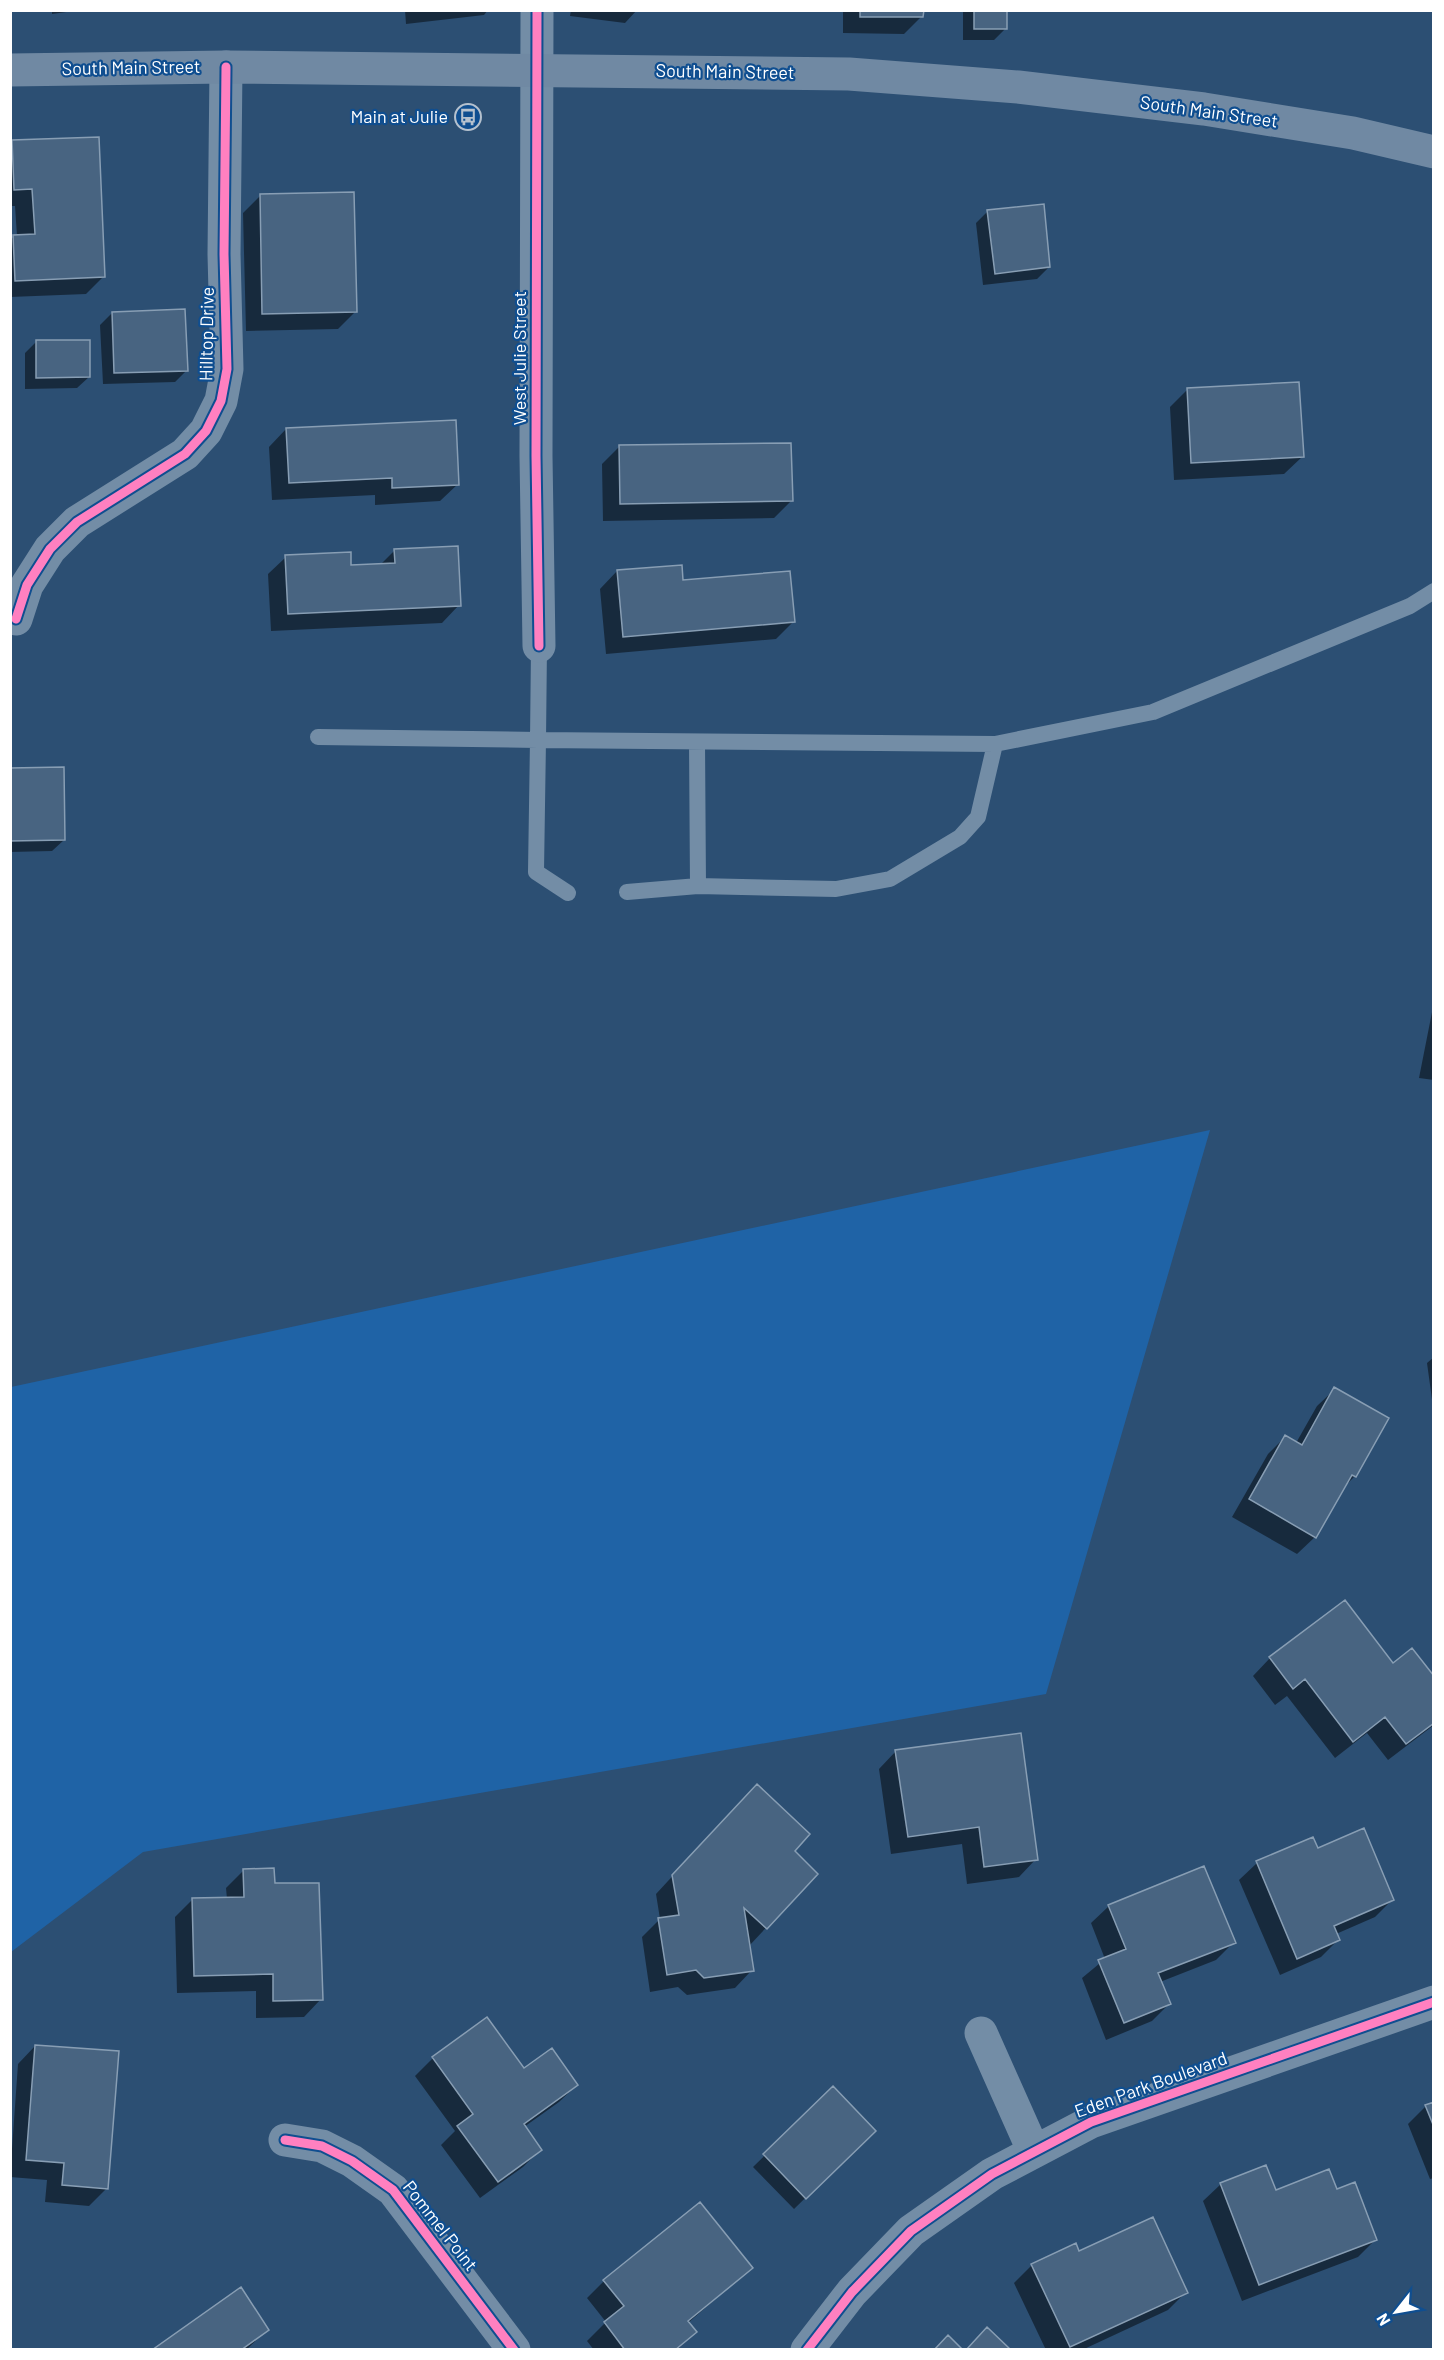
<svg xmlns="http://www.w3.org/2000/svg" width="1444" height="2360" viewBox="0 0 1444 2360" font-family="Barlow,sans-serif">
	<rect width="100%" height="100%" fill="#2c4f73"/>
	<!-- green -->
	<path fill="#1f63a6" d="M1210 1130 1046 1694 143 1852 11 1952V1387Z"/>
	<!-- shadow -->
	<path fill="#0007" d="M52 10H81L52 14Z
		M405 10H488L484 15 406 24Z
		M571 10H637L625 23 570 16Z
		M843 10H922V16L904 34 843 33Z
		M963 10H1006L1005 29 994 40H963Z
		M13 141 103 277 86 294 10 297V239L17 236 15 206H10V144Z
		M261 195 356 311 338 329 246 331 243 213Z
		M988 211 1049 267 1037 279 983 285 976 223Z
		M112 313 187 370 175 382 103 384 100 325Z
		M36 342 89 377 77 388 25 389V353Z
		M1187 390 1302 457 1284 474 1174 480 1170 407Z
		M286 429 458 484 440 501 375 505V495L272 500 269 447Z
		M619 447 791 501 774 518 603 521 602 464Z
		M395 550 459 605 442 623 271 631 268 574 286 557 350 566 380 565Z
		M617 571 681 581 793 622 776 639 606 654 600 589Z
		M10 770 64 840 52 851 10 852Z
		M1434 1002V1080L1419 1078Z
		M1434 1357V1414L1427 1363Z
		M1335 1389 1355 1476 1342 1489 1315 1537 1297 1554 1232 1517 1268 1454 1285 1437 1296 1443 1317 1406Z
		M1270 1658 1393 1665 1434 1679V1725L1388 1760 1367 1733 1335 1758 1287 1696 1275 1705 1253 1676Z
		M896 1751 1036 1859 1019 1877 967 1884 962 1844 891 1854 879 1769Z
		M739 1804 816 1874 749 1946 752 1970 735 1988 687 1995 678 1987 650 1992 642 1937 660 1919 656 1894Z
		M1317 1850 1393 1899 1375 1917 1336 1934 1338 1940 1321 1957 1280 1975 1239 1880 1257 1863Z
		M244 1870 273 1885 321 1999 304 2017 256 2018V1991L177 1993 175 1917 192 1900 227 1899 226 1888Z
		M1109 1906 1234 1942 1216 1960 1160 1982 1169 2004 1152 2021 1106 2040 1082 1978 1105 1959 1091 1923Z
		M487 2019 524 2070 577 2085 559 2102 524 2127 540 2150 523 2167 480 2198 441 2145 455 2131 415 2076 433 2058Z
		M35 2046 107 2188 89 2206 45 2202 47 2180 10 2177 18 2064Z
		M833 2088 874 2131 794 2209 753 2167Z
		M1434 2103V2178L1430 2179 1408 2124 1426 2106Z
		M1221 2184 1275 2192 1336 2191 1376 2239 1358 2257 1242 2301 1203 2201Z
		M1078 2253 1186 2292 1168 2310 1082 2350H1046L1014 2283 1032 2265Z
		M751 2268 688 2323 695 2331 677 2350H594L587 2341 606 2322 587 2298 604 2281Z
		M268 2329 246 2350H154Z"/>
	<!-- building -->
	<path fill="#486481" stroke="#889eb4" stroke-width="1.5" d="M860 10H924L923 17H860Z
		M974 10H1007V29H974Z
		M99 137 105 277 15 281 13 235 35 234 32 189 14 190 12 140Z
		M354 192 357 312 262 314 260 194Z
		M1044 204 1050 267 995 274 987 210Z
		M185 309 188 371 114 373 112 312Z
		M36 340H90V377L36 378Z
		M1299 382 1304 457 1191 463 1187 388Z
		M456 420 459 485 392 488V478L289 483 286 428Z
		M791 443 793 501 620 504 619 445Z
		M458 546 461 606 288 614 285 555 351 552V565L395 563 394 549Z
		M682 565 683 580 790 571 795 622 623 637 617 570Z
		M64 767 65 840 10 841V768Z
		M1334 1387 1389 1418 1356 1477 1352 1475 1316 1538 1249 1499 1285 1435 1302 1445Z
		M1345 1600 1393 1663 1412 1648 1434 1676V1723L1406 1744 1385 1717 1353 1742 1305 1679 1293 1689 1269 1657Z
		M1021 1733 1038 1860 984 1867 979 1827 908 1837 895 1750Z
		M757 1784 810 1834 795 1851 818 1874 767 1929 744 1908 754 1971 704 1978 696 1970 667 1975 658 1918 679 1915 672 1875Z
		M1364 1828 1394 1900 1334 1926 1340 1940 1297 1959 1256 1861 1313 1837 1318 1848Z
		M1204 1866 1236 1943 1158 1973 1171 2004 1124 2023 1098 1960 1126 1949 1108 1905Z
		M274 1868 275 1883H319L323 2000 273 2001V1974L194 1976 192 1898 244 1897 243 1869Z
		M487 2017 524 2068 552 2048 578 2085 524 2124 542 2150 498 2182 457 2126 473 2114 432 2057Z
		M35 2045 119 2051 108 2189 62 2185 64 2163 26 2160Z
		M833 2086 876 2131 806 2199 763 2154Z
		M1434 2102V2127L1425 2105Z
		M1266 2165 1276 2190 1329 2169 1337 2189 1355 2182 1377 2240 1259 2285 1220 2183Z
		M700 2202 753 2268 688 2321 697 2332 675 2350H625L604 2322 624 2306 603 2280Z
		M1153 2217 1188 2293 1070 2347 1031 2264 1076 2243 1079 2251Z
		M241 2287 269 2330 241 2350H152Z
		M987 2327 1011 2350H966Z
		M948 2335 963 2350H934Z"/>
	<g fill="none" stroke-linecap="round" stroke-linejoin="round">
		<!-- service -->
		<path stroke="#738da6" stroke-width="16" d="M539 646 538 740 995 744 1153 712 1410 606 1434 591
			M318 737 538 740 536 872 568 893
			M697 742 698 886 836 889 890 879 960 837 978 817 995 744
			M627 892 698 886"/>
		<!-- minor -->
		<path stroke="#738da6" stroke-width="33" d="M537 10 536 456 539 646
			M16 619 27 585 50 549 77 522 185 454 206 431 221 401 227 369 224 254 226 67
			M981 2033 1034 2152
			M285 2140 322 2146 352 2161 393 2190 514 2350
			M807 2350 852 2292 911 2231 992 2174 1091 2122 1434 2002"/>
		<!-- secondary -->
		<path stroke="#7089a3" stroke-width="33" d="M10 70 226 67 849 74 1018 87 1204 109 1353 133 1434 152"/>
		<defs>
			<path id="cycleway" d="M537 10 536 456 539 646
				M16 619 27 585 50 549 77 522 185 454 206 431 221 401 227 369 224 254 226 67
				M285 2140 322 2146 352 2161 393 2190 514 2350
				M807 2350 852 2292 911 2231 992 2174 1091 2122 1434 2002"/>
		</defs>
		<!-- cycleway casing -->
		<use href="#cycleway" stroke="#0f4e90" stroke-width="13"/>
		<!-- cycleway -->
		<use href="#cycleway" stroke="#ff80c0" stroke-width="9"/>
	</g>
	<!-- icons -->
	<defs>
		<symbol id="bus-ring" viewBox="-11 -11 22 22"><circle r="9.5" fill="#0f4e90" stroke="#b5c1ce" stroke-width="1.5"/><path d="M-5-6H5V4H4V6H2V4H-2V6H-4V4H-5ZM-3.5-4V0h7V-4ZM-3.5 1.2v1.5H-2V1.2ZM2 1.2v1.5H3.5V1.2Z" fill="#b5c1ce"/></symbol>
	</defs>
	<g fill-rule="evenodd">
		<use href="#bus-ring" x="453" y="102" width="30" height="30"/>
	</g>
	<g text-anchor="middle" stroke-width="4.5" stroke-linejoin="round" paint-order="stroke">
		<!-- street labels -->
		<g font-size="18" fill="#fff" stroke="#0f4e90">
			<text transform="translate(131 68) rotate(-1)" y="6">South Main Street</text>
			<text transform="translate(725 72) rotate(1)" y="6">South Main Street</text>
			<text transform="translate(1209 112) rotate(8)" y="6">South Main Street</text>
			<text transform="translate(207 334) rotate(-89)" y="6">Hilltop Drive</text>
			<text transform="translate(520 358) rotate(-90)" y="6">West Julie Street</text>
			<text transform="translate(1151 2085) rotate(-20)" y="6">Eden Park Boulevard</text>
			<text transform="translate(440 2226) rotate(52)" y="6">Pommel Point</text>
		</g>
		<!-- poi labels -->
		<g font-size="18" fill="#fff" stroke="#0f4e90" text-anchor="end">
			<text x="448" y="123">Main at Julie</text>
		</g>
	</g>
	<!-- border -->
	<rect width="1444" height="2360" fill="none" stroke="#ffffff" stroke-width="24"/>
	<!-- north arrow -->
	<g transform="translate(1396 2312) rotate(239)" stroke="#0f4e90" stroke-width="4.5" paint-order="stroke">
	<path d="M0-4.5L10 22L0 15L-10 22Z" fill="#ffffff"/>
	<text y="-9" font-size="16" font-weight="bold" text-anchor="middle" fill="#ffffff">N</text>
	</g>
</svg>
